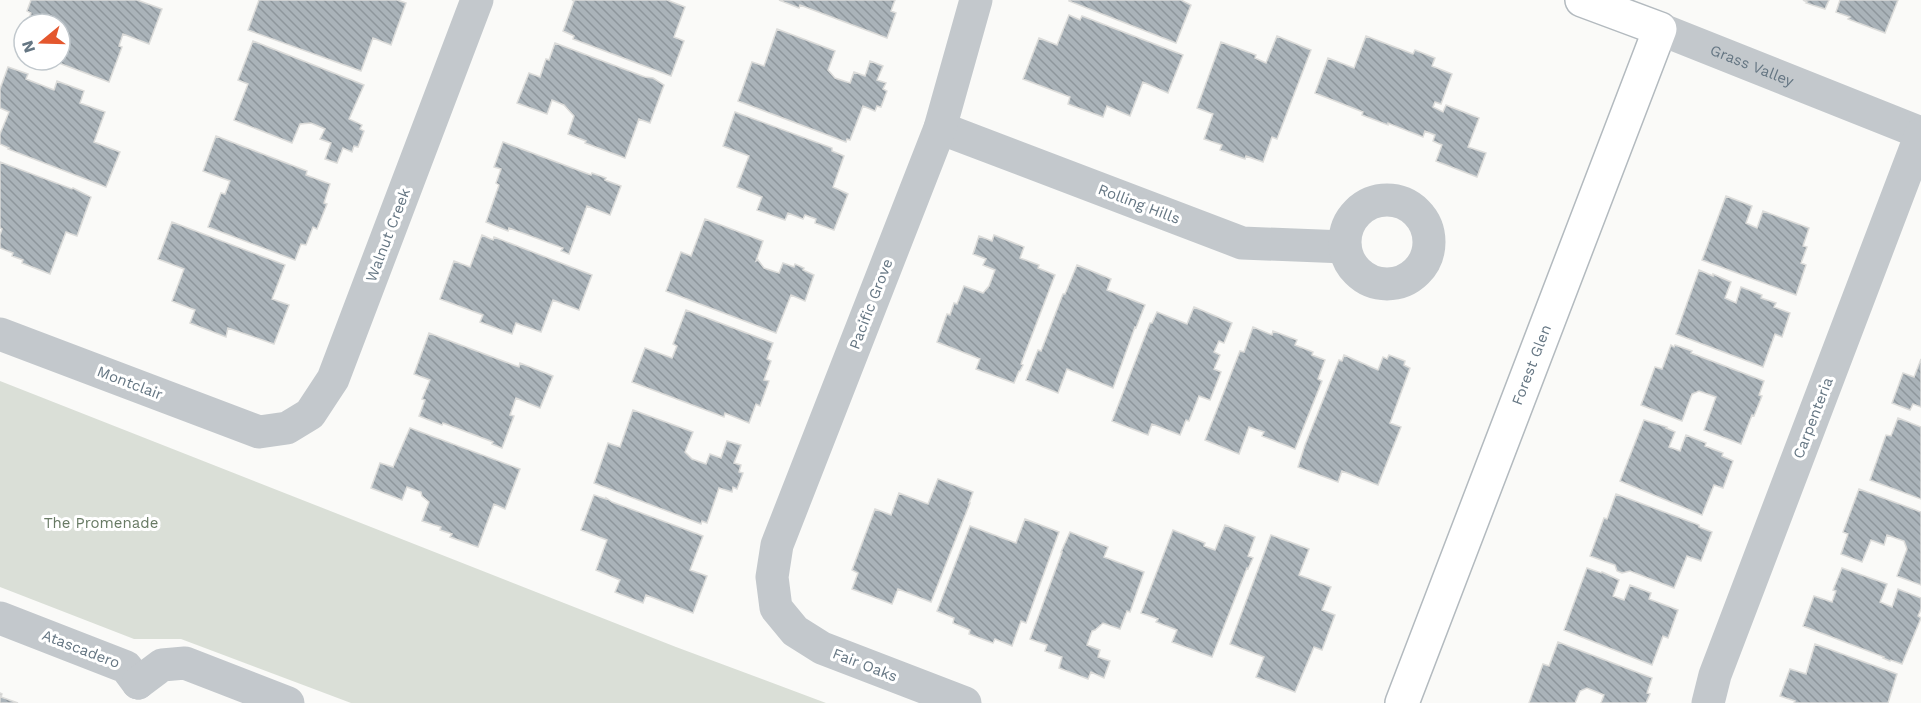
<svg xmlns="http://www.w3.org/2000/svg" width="1921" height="703" viewBox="0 0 1921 703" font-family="'Work Sans',sans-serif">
	<defs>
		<pattern id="building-back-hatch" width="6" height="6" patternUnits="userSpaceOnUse" patternTransform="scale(1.5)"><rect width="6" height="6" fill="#aab3b9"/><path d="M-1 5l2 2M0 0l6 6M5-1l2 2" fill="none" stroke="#8e969c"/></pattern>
	</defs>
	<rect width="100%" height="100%" fill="#fafaf8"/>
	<!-- green -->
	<path fill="#dadfd7" d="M0 381 676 647 826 703H351L181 639H134L0 587Z"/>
	<!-- building -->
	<path fill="url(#building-back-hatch)" stroke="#dcdcda" stroke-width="1.5" d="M31 0H137L162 9 149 44 123 34 119 46 122 47 109 82 51 60H60V24H27L31 13 27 11Z
		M259 0H397L406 3 391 45 373 38 361 71 248 30Z
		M572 0H667L685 7 674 37 684 41 671 76 573 39 574 36 563 31 574 1Z
		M779 0H895L891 11 896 13 887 38 800 5 799 8Z
		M1069 0H1181L1191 5 1176 43 1069 1Z
		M1803 0H1829L1825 9 1806 3 1807 2Z
		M1840 0H1898L1885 33 1848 19 1850 17 1836 12Z
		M1069 15 1080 20 1082 16 1183 55 1168 93 1143 82 1130 116 1107 106 1103 117 1068 104 1070 97 1023 79 1039 38 1057 45Z
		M777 29 835 51 828 70 835 78 850 83 854 72 865 76 870 61 883 66 877 80 886 83 883 89 887 91 881 107 877 106 875 111 863 106 850 140 847 139 846 142 738 101 752 62 764 66Z
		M1277 36 1311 50 1277 139 1272 137 1263 162 1246 156 1245 159 1220 150 1222 145 1204 139 1213 114 1197 108 1221 42 1256 55 1255 58 1266 63Z
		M1366 36 1413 54 1415 50 1435 58 1432 66 1452 74 1441 104 1435 102 1433 107 1443 112 1446 105 1479 118 1468 147 1486 153 1477 177 1436 161 1442 145 1433 141 1435 135 1425 131 1423 137 1388 123V125L1362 115 1363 112 1315 93 1328 58 1354 68Z
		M253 41 364 85 349 119 362 125 360 129 364 131 358 147 354 146 352 152 343 148 337 163 325 159 331 143 320 139 325 129 311 123 300 124 292 143 234 120 248 84 238 80Z
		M555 43 645 77 653 78 664 85 650 123 639 119 625 158 585 143 586 141 568 134 574 116 564 105 552 100 547 114 517 103 529 73 540 77 546 59 549 60Z
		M8 67 28 74 26 79 54 90 57 81 84 91 80 103 105 112 94 142 120 152 106 187 8 149 9 148 0 144V134L9 112 0 108V89Z
		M735 112 832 148V151L844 156 833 187 848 194 834 230 815 223 816 219 805 215 803 219 788 213 785 220 757 210 762 197 737 187 749 156 723 146Z
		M216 136 307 171 306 175 330 184 324 203 327 204 317 229 313 227 306 245 301 244 295 260 208 227 221 193 225 194 230 181 203 171Z
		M503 142 591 175 592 173 606 178 605 180 621 186 610 215 587 206 569 254 561 251 563 248 509 228 508 231 486 222 499 185 496 183 501 169 494 167Z
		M0 162 72 189 73 188 91 197 77 236 66 232 50 274 22 263 23 260 12 256 13 253 0 248V235L2 229 0 228Z
		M1726 196 1752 206 1746 223 1757 228 1763 211 1809 228 1803 246 1807 247 1801 263 1806 265 1796 295 1702 260Z
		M705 219 763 241 756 261 758 260 764 268 779 273 783 263 794 267 795 264 804 268 803 270 814 275 805 301 791 295 776 333 666 291 681 252 691 256Z
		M172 222 285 265 272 299 289 305 274 344 228 328 226 337 190 323 195 310 172 301 184 269 158 259Z
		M482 235 493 240 494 237 592 275 579 310 553 300 541 332 516 323 512 334 480 322 483 315 440 299 454 261 470 267Z
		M994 235 1024 247 1020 258 1039 265 1038 268 1055 275 1021 364 1023 365 1020 371H1019L1014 383 976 369 980 359 937 342 947 314 950 315 954 303 957 304 964 286 983 293 989 286 995 270 983 265 986 259 973 254 979 236 992 241Z
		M1077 265 1111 279 1107 290 1145 305 1136 328 1135 327 1113 388 1067 369 1058 393 1026 380 1038 350 1041 351 1063 294H1065Z
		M1699 270 1713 276V274L1731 282 1725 298 1736 303 1741 287 1762 295 1761 298 1776 303 1774 307 1790 313 1782 337 1775 334 1763 367 1676 334Z
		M1194 307 1232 323 1224 343 1219 341 1214 352 1220 355 1214 369 1221 372 1210 400 1199 396 1189 421 1186 420 1180 435 1152 424 1148 435 1112 421 1150 323H1152L1157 312 1187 324Z
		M686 310 773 343 767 359 771 361 764 380 769 381 760 406 756 404 749 423 725 413 724 417 632 382 645 348 672 358 677 346 673 344Z
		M1253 327 1272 335 1273 331 1297 340 1295 345 1313 352 1312 355 1325 360 1318 379 1322 381 1295 449 1262 436 1264 432 1249 427 1239 454 1205 440 1240 351 1244 352Z
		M429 333 519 367 520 363 553 376 540 408 516 398 510 415 514 416 502 448 492 444 493 442 443 423 442 425 419 416 425 400 422 399 430 380 414 374Z
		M1671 345 1674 347 1675 345 1692 351 1691 353 1764 381 1759 395 1762 396 1754 416 1752 415 1741 444 1704 430 1716 397 1699 391 1692 394 1682 421 1641 405 1655 367 1662 369Z
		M1344 355 1378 370 1383 357 1387 359 1389 355 1405 361 1404 365 1410 368 1390 423 1401 427 1378 485 1342 471 1338 482 1298 467 1305 445 1339 360 1342 361Z
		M1921 359V407L1913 404 1910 410 1892 403 1903 373 1914 377Z
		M633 410 693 432 685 452 692 459 706 464 710 454 721 458 727 441 741 445 734 463 741 465 739 472 743 473 737 489 733 487 732 492 719 488 707 523 702 521 701 524 594 483 608 443 620 447Z
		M1898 418 1921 427V499L1870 480 1886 435 1891 436Z
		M1644 420 1667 427 1666 428 1675 432 1669 447 1680 451 1686 435 1706 443 1705 446 1723 453 1722 456 1733 461 1723 488 1714 485 1702 515 1620 481Z
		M410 428 520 469 505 509 494 504 478 547 450 537 452 534 440 530 441 527 422 521 429 502 422 496 421 492 407 487 402 500 371 488 380 463 393 467Z
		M938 479 973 492 969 503H970L931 602 898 589 892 604 852 589 858 573 852 570 875 509 891 515 899 493 928 504Z
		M1859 489 1921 512V585L1897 576 1907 549 1904 541 1887 535 1884 545 1871 540 1862 562 1841 554 1848 534 1843 532Z
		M1616 494 1699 525V527L1712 532 1701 561 1687 556 1674 588 1630 571 1622 573 1617 571 1615 565 1590 556 1604 518 1607 519Z
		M594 495 606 499V498L612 502 703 536 690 570 707 576 693 613 646 595 643 603 615 592 620 580 596 570 607 540 581 530Z
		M1025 519 1059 532 1026 623 1021 621 1012 646 995 639 993 643 969 634 970 630 953 623 954 618 937 611 970 526 1016 543Z
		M1225 525 1255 537 1248 556 1253 558 1248 569 1247 568 1212 657 1172 642 1177 630 1156 622 1158 619 1141 613 1173 530 1205 543 1204 546 1215 550Z
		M1070 532 1108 547 1104 557 1144 572 1130 612 1127 611 1120 629 1103 623 1095 630 1092 631 1087 645 1100 650 1098 657 1110 661 1104 678 1091 672 1088 679 1059 668 1062 657 1045 651 1047 645 1030 639 1062 552H1061Z
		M1271 535 1309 549 1299 575 1331 587 1322 610 1335 615 1322 650 1314 647 1295 692 1256 677 1264 657 1230 644Z
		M1587 568 1601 573 1602 572 1619 580 1613 596 1624 600 1630 585 1651 593 1649 599 1678 610 1668 638 1663 636 1652 665 1564 630Z
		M1842 568 1887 584 1880 602 1892 607 1898 589 1921 598V609L1918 616 1921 618 1902 664 1891 660 1890 661 1883 658 1884 657 1803 626 1814 596 1832 602 1836 591 1833 590Z
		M1558 642 1652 678 1647 693 1650 694 1646 703H1601L1604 695 1587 688 1580 691 1575 703H1529L1543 664 1549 666Z
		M1815 644 1897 674 1888 703H1794L1795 701 1780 696 1790 669 1806 674Z
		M0 693 2 694 1 697 18 703H0Z"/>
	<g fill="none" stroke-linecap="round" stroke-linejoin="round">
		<defs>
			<g id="secondary">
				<path id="s2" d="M1402 703 1660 29 1582 0"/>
			</g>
		</defs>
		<!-- secondary casing -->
		<use href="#secondary" stroke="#b3babf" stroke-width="36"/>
		<!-- street -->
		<g stroke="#c3c8cc" stroke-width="33">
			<path id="s1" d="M1660 29 1921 133"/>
			<path d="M940 128 1242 243 1345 247"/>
			<circle cx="1387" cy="242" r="42"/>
			<path d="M0 334 259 432 287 428 310 414 333 379 477 0"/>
			<path d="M0 618 126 667 138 683"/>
			<path d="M138 683 162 665 185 663 288 703"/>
			<path d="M965 703 822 648 795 631 776 608 772 577 777 545 940 128 976 0"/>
			<path d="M1708 703 1715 675 1921 134"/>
		</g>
		<!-- secondary -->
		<use href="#secondary" stroke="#fff" stroke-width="33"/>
	</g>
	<g text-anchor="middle" stroke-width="6" stroke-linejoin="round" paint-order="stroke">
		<!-- street labels -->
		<g font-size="15" fill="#657683" stroke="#fff">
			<text dy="5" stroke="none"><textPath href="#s1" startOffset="99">Grass Valley</textPath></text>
			<text transform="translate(1139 204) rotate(21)" y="5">Rolling Hills</text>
			<text transform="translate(388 235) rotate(-69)" y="5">Walnut Creek</text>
			<text transform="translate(871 304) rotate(-69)" y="5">Pacific Grove</text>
			<text dy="5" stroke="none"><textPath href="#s2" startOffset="362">Forest Glen</textPath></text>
			<text transform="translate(130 383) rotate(21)" y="5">Montclair</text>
			<text transform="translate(1813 418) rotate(-69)" y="5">Carpenteria</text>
			<text transform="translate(81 649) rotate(21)" y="5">Atascadero</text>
			<text transform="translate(865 665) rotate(21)" y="5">Fair Oaks</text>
		</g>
		<!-- park labels -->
		<g font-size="15" fill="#687a64" stroke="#fff">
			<text x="101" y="528">The Promenade</text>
		</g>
	</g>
	<!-- north arrow -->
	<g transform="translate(42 42) rotate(251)"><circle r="28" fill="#ffffff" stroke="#c1c8cd" stroke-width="1.5"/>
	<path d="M0-4.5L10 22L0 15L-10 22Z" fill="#e4572e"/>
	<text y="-9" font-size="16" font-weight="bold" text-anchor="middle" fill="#657683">N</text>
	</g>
</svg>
